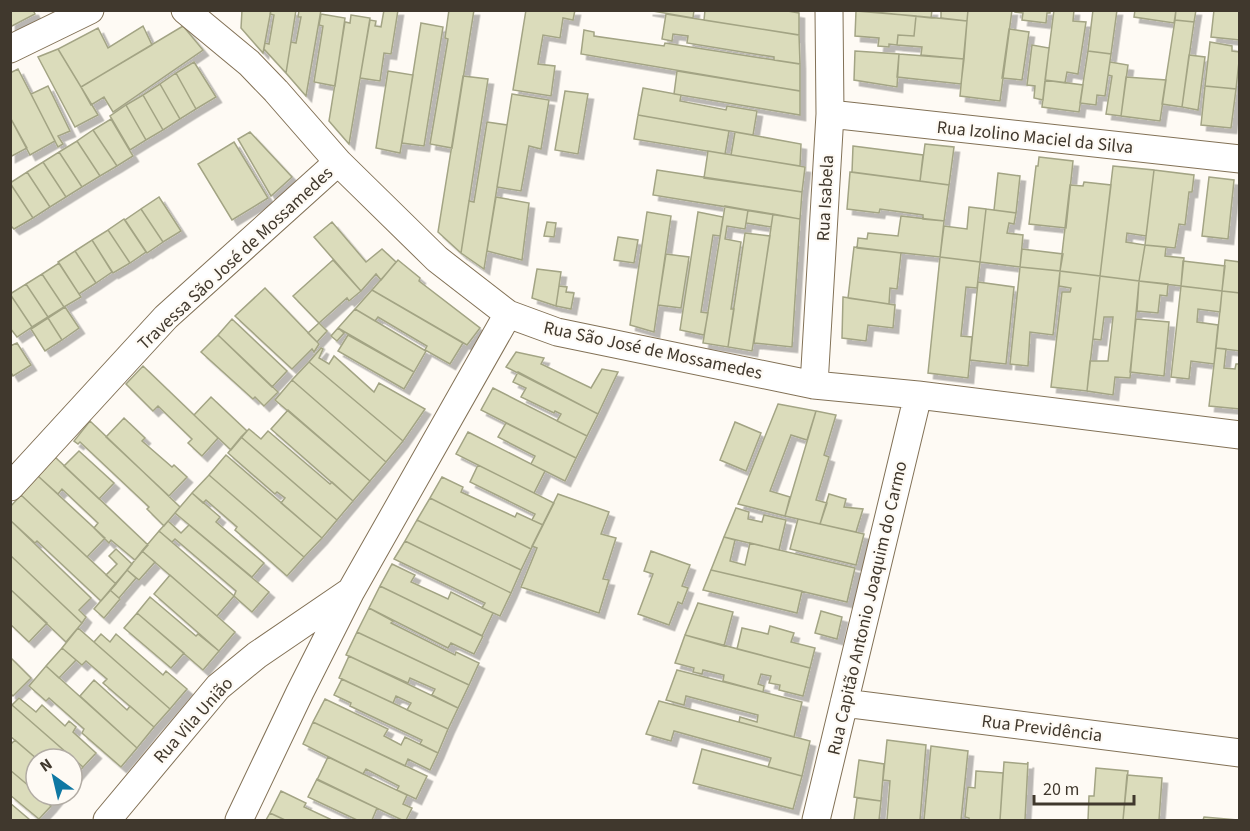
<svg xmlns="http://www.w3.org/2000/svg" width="1250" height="831" viewBox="0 0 1250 831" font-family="'Source Sans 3',sans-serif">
	<defs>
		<filter id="shadow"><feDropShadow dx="5.5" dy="5.5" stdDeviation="0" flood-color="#0004"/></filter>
	</defs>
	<rect width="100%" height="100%" fill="#fefaf4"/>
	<!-- building -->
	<path fill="#dbdcbb" stroke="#a3a484" stroke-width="1.5" filter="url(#shadow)" d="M10 10H33L35 14 10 27Z
		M242 10H271L263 53 241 28Z
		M271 10H296L286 73 264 49 265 43 269 44 274 15 270 14Z
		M299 10H321L306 96 286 73 291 42 296 43 301 17H298Z
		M384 10H398L391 54 384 53 380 81 360 78 370 20 376 21 375 26 381 27Z
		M449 10H474L452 148 430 144 448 39 445 38Z
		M526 10H575L573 20 563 18 560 38 543 35 538 64 555 66 551 96 513 90Z
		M647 10H694L693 18Z
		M705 10H782L799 13V35L704 20Z
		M856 10H932L931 18Z
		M941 10H968L967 21 941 18Z
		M968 10H1012L1000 101 960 96Z
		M1015 10H1050V13H1047L1046 23 1022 20 1023 13 1015 12Z
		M1054 10H1074L1073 21 1086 22 1078 74 1067 72 1065 83 1045 80Z
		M1093 10H1117L1111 54 1088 51Z
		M1135 10H1176L1174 23 1134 17Z
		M1176 10H1196L1194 22 1175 20Z
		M1214 10H1240V40L1211 37Z
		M856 11 916 16 914 36 898 35 897 45 889 44V47L878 46 879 38 855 36Z
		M321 14 345 18 335 86 314 82 323 26 319 25Z
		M666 14 799 35 800 64 774 60V57L687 43 688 36 673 34 672 41 662 39Z
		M351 15 370 18 349 144 329 121 345 22 350 23Z
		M916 16 967 21 964 59 921 55 922 47 897 45 898 35 914 36Z
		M1175 20 1194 22 1182 107 1162 104Z
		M421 23 443 27 424 146 402 143Z
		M143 26 152 45 81 87 58 49 98 28 108 48Z
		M183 26 203 50 113 112 104 97 91 105 81 87Z
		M1009 29 1029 32 1022 80 1002 78Z
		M584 30 594 32V36L664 46 665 43 800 64V91L581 54Z
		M1210 42 1232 46V51L1240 52 1236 89 1205 86Z
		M1032 45 1049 48 1043 100 1034 98 1035 86 1027 85Z
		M58 49 98 115 75 127 38 57Z
		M855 51 899 54 897 87 854 80Z
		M1088 51 1111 54 1105 96 1097 95 1096 105 1080 103Z
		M899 54 964 59 961 84 897 77Z
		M1189 55 1205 57 1198 110 1182 107Z
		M194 62 216 97 196 109 176 73Z
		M1110 62 1128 65 1121 116 1106 114 1112 76 1108 75Z
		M18 69 55 141 30 155 10 117V73Z
		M388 71 413 75 400 153 376 148Z
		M677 71 800 91V115L674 94Z
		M176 73 196 109 180 119 160 84Z
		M463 76 488 79 461 253 438 232Z
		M1126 77 1166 80 1160 121 1121 116Z
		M1045 80 1083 85 1079 112 1042 107Z
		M160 84 180 119 163 130 143 95Z
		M48 86 70 131 58 136 63 144 58 147 31 94Z
		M1205 86 1236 89 1231 128 1201 125Z
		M643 88 681 95 680 101 726 110 727 106 757 111 753 135 638 115Z
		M565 91 588 94 578 154 555 150Z
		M512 94 549 100 541 149 529 146 521 191 497 187Z
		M143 95 163 130 146 140 126 105Z
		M126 105 146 140 130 150 110 116Z
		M638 115 729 131 725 154 634 139Z
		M10 117 27 148 10 157Z
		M111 119 133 156 117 166 93 130Z
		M487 122 507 125 484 269 461 253 469 201 474 202Z
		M93 130 117 166 100 176 77 141Z
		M250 132 292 177 271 196 238 139Z
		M735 132 801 144 800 166 731 155Z
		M77 141 100 176 82 187 59 152Z
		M234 142 268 198 232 220 198 164Z
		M925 144 954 147 949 185 920 181Z
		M853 146 923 155 920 181 852 172Z
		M708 151 805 167 802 192 704 178Z
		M59 152 82 187 66 197 43 162Z
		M1039 157 1073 161 1066 228 1029 224 1036 166H1038Z
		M43 162 66 197 50 207 27 172Z
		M1113 166 1154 170 1146 236 1127 233 1126 242 1145 245 1139 281 1100 276Z
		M657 170 802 192 800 219 653 195Z
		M1154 170 1194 175 1192 192H1189L1185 225 1179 224 1175 248 1145 245Z
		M27 172 50 207 33 218 10 183Z
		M850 172 949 185 944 221 923 219V215L880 209 879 213 847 209Z
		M998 173 1020 176 1016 213 994 210Z
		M1209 177 1234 180 1228 239 1202 236Z
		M1084 182 1111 185 1100 276 1060 271 1070 185 1083 186Z
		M10 183 33 218 14 229 10 225Z
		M159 197 181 231 163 242 141 209Z
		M496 197 529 203 522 260 487 251Z
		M725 206 748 210 745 229 727 226 725 239 741 242 731 309H734L728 347 703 343Z
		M969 207 986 209 980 262 940 257 944 226 967 229Z
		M141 209 163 242 147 253 125 220Z
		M986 209 1016 213 1014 224 1009 223 1007 233 1023 235 1020 267 980 262Z
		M748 210 773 214 771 227 746 223Z
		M647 212 671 216 654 332 630 325Z
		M698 212 723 217 720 236 713 235 701 312 708 313 704 335 680 330Z
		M773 214 800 219 792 347 754 343Z
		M901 216 944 221 940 257 857 248 858 238 867 239 868 233 898 236Z
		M124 219 146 252 130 263 108 230Z
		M332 222 366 262 382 249 396 262 381 280 376 274 361 291 314 237Z
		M547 222 556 223 554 237 544 236Z
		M108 230 130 263 113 273 92 240Z
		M745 233 770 236 752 351 728 347Z
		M618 237 638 240 634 263 614 260Z
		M92 240 112 272 96 283 75 251Z
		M1145 245 1166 247 1165 256 1184 258 1181 286 1139 281Z
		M854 247 901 253 897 289 890 288 889 304 848 298Z
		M1022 249 1063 254 1060 271 1020 267Z
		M75 251 96 283 79 294 58 262Z
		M666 254 689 257 681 308 658 305Z
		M940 257 980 262 977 288 966 287 961 336 972 337 968 378 928 373Z
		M333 260 361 291 349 301 347 298 319 323 293 296Z
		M398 260 420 278 419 281 480 328 467 345 372 290Z
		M1225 260 1240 262V293L1222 291Z
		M1183 261 1225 266 1222 291 1181 286Z
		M59 263 81 297 64 307 42 274Z
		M1020 267 1060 271 1053 335 1030 332 1028 366 1010 364Z
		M537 269 561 272 556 306 532 298Z
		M1060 271 1100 276 1087 391 1051 387 1062 292H1070L1071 288 1059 286Z
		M42 274 64 307 48 317 26 284Z
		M1100 276 1139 281 1130 378 1115 377 1113 395 1087 391 1090 361H1108L1113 317H1104L1101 340 1093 339Z
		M1139 281 1168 284 1167 296 1160 295 1158 313 1137 311Z
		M978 282 1014 287 1006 364 970 360Z
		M26 284 48 317 32 327 10 294Z
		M559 286 567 287 566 292 574 293 571 309 556 306Z
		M1181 286 1222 291 1220 312 1198 309 1197 322 1218 325 1214 364 1191 361 1189 379 1171 377Z
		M265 288 319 344 314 352 312 349 292 369 235 316Z
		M372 290 463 343 450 364 425 350 427 346 378 317 375 321 355 309Z
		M1222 291 1240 293V351L1216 348Z
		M10 294 32 327 17 337 10 328Z
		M843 297 895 305 893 328 868 325 866 341 842 338Z
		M65 307 79 328 62 340 48 318Z
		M355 309 426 351 414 372 338 328Z
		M48 318 62 340 45 351 31 329Z
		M232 319 287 371 272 387 218 335Z
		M1136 319 1169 322 1164 376 1130 372Z
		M319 323 327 331 317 342 308 333Z
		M338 328 344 333 337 341 331 336Z
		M218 335 278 392 264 406 255 397 253 399 201 352Z
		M348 335 414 372 404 389 338 351Z
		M17 343 31 365 13 376 10 371V346Z
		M321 348 323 349 319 358 329 364 334 356 374 392 379 383 425 409 403 441 309 362Z
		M1216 348 1226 349 1224 368 1235 369 1236 364H1240V409L1209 406Z
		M516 352 544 358 541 364 591 388 602 369 618 372 598 414 506 367Z
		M309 362 403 441 386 462 292 380Z
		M143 366 218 438 202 456 188 443 192 439 158 406 153 411 126 384Z
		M518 372 598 414 587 436 557 421 561 414 555 411 554 413 521 397 526 388 513 382Z
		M292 380 386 462 370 481 275 400Z
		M493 388 587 436 576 458 481 410Z
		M211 397 247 431 231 450 194 415Z
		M778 404 816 411 807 440 791 435 770 491 790 497 785 516 738 504Z
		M288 410 370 481 353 501 271 429Z
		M816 411 836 415 824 455 829 457 816 500 827 503 820 524 785 516Z
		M124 418 145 438 142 441 172 467 174 465 187 477 169 496 106 437Z
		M90 421 180 507 164 526 147 509 149 507 80 442 78 444 74 441Z
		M735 422 761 433 746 471 720 460Z
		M506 423 576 458 565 481 531 464 535 456 498 437Z
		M249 429 261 439 268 431 330 484 332 482 353 501 337 520 241 437Z
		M468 432 545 471 534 493 456 454Z
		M241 437 337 520 322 538 281 503 285 498 277 492 275 494 228 453Z
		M79 451 114 483 99 499 64 466Z
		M226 455 322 538 304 557 209 475Z
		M55 457 148 545 135 560 111 540 109 543 94 528 98 523 62 489 58 494 38 476Z
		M478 465 554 503 543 525 532 520 535 514 470 482Z
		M209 475 304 557 287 576 235 530 237 527 206 500 203 503 192 493Z
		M38 476 105 538 87 557 21 495Z
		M442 477 463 487 461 492 515 517 517 513 543 525 531 549 430 498Z
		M192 493 220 517 216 522 264 563 252 577 175 513Z
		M558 494 609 512 601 534 616 538 603 579 609 580 599 613 521 587 537 548 532 546Z
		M829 494 846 499 844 507 863 509 856 532 820 524Z
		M21 495 116 584 101 601 37 541 35 543 10 520V507Z
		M430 498 531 549 521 570 417 520Z
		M736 508 749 512 748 519 762 522 764 515 786 520 779 550 724 537Z
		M798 519 864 534 856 565 790 549Z
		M10 520 91 598 79 610 86 617 82 623 10 555Z
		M417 520 521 570 511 593 405 541Z
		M168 521 181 533 189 525 269 592 252 612 234 596 236 591 175 539 172 542 159 531Z
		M159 531 233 595 234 596 217 616 142 551Z
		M724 537 735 540 730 561 745 565 750 543 855 568 847 602 711 570Z
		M405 541 511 593 500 616 482 608 485 603 394 559Z
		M116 549 132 564 116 584 106 575 117 564 109 556Z
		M142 551 155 562 139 580 127 570Z
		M651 551 690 565 682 586 688 588 682 604 678 602 669 625 638 614 653 574 644 571Z
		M10 555 82 623 66 642 10 589Z
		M392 564 415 575 411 582 448 599 451 592 493 613 482 636 380 586Z
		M127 570 136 578 119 598 110 590Z
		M711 570 802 591 797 613 703 590Z
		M170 575 235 632 219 651 154 594Z
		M380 586 483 636 474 654 451 643 448 648 369 608Z
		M10 589 47 623 29 642 10 624Z
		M110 590 120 599 104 618 94 609Z
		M150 597 196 636 198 634 219 651 203 670 137 613Z
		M698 603 733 612 724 646 685 635Z
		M369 608 393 621 391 623 455 655 456 652 479 663 469 685 357 632Z
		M821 611 842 617 837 639 815 633Z
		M137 613 184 653 171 668 124 628Z
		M770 626 794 633 791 642 815 648 810 668 737 649 742 628 768 634Z
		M78 628 170 709 154 727 103 683 107 679 86 661 82 665 62 648Z
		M357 632 469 685 458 708 432 695 435 689 410 678 408 683 346 655Z
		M101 634 110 642 116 634 163 675 166 671 187 689 170 709 94 642Z
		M685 635 810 668 803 696 779 690 780 685 769 683 771 676 761 674 758 684 764 686 763 692 723 681 724 675 703 670 702 674 693 672 694 668 675 663Z
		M62 648 76 660 59 678 46 666Z
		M349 656 458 708 448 729 407 710 411 703 396 696 393 703 339 678Z
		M10 657 31 678 13 696 10 693Z
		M46 666 137 748 121 767 82 733 84 729 49 698 46 701 29 686Z
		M677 670 802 702 794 737 739 722 740 717 757 722 758 715 686 696 684 705 666 700Z
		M342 679 448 729 438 753 420 744 422 740 350 706 351 703 334 695Z
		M94 680 127 710 130 706 154 727 137 748 80 696Z
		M19 698 36 712 42 705 65 726 69 721 76 727 73 732 96 753 83 767 12 705Z
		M325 699 388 729 384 736 401 745 405 737 438 753 430 770 408 759 405 766 313 722Z
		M659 701 810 741 802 776 768 767 771 758 674 731 671 741 646 734Z
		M12 705 83 767 72 780V759H45L41 755 37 759 10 736V707Z
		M313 722 427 776 416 799 397 790 399 786 366 769 363 774 303 744Z
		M15 740 37 759 33 763 36 766V792L10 770V745Z
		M887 740 926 745 920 820H887L890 781 883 780Z
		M931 746 968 751 961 820H924Z
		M702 749 802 776 793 809 693 783Z
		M328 757 407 795 403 804 412 808 406 820H402L317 780Z
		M859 760 884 764 881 801 854 797Z
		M1004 762 1027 764 1028 762 1025 820H1000Z
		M1096 768 1128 771 1123 820H1088L1089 796H1094Z
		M10 770 36 792V795H39L51 806 39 819 10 795Z
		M976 771 1003 773 1000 820H969V818L965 817 968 787 975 788Z
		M1127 775 1162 778 1159 820H1123Z
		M317 779 377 808 372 820H357L308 797Z
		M281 791 306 803 304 807 332 820H285L270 813Z
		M39 795H60L51 806Z
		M857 798 881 801 879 820H854Z
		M10 803 30 820H10Z
		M270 813 285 820H266Z
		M1204 817 1238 820H1203Z"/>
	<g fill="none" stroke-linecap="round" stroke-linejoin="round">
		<defs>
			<path id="minor" d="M185 10 249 63 276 91 338 162 437 259 508 314 557 332 814 385 918 395 1240 435
				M10 49 90 10
				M830 114 1240 159
				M814 385 830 114 829 10
				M10 487 166 317 338 162
				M844 703 1240 753
				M107 820 218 687 257 655 348 593
				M239 820 300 692 351 591 508 314
				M816 820 918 395"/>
		</defs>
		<!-- minor casing -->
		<use href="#minor" stroke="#827156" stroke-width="29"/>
		<!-- minor -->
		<use href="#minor" stroke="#fff" stroke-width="27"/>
	</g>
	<g text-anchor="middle" stroke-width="4.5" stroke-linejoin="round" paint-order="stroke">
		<!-- street labels -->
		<g font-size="18" fill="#40382d" stroke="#fefaf4">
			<text transform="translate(1035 137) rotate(6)" y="6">Rua Izolino Maciel da Silva</text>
			<text transform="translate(825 198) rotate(-87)" y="6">Rua Isabela</text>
			<text transform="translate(235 258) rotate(-43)" y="6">Travessa São José de Mossamedes</text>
			<text transform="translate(653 350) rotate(12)" y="6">Rua São José de Mossamedes</text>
			<text transform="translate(867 608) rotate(-77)" y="6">Rua Capitão Antonio Joaquim do Carmo</text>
			<text transform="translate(193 720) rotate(-48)" y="6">Rua Vila União</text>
			<text transform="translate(1042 728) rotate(7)" y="6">Rua Previdência</text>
		</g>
	</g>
	<!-- border -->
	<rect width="1250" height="831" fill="none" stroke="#40382d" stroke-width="24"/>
	<!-- north arrow -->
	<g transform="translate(54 777) rotate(326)"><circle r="28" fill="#fefaf4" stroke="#b2aca4" stroke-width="1.5"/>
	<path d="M0-4.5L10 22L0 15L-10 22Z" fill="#0f78a3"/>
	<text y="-9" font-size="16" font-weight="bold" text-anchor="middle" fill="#40382d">N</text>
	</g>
	<!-- scale -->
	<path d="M1034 795v9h100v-9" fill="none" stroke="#40382d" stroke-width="3"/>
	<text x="1043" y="795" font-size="18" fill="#40382d" stroke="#fefaf4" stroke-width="4.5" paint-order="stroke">20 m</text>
</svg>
